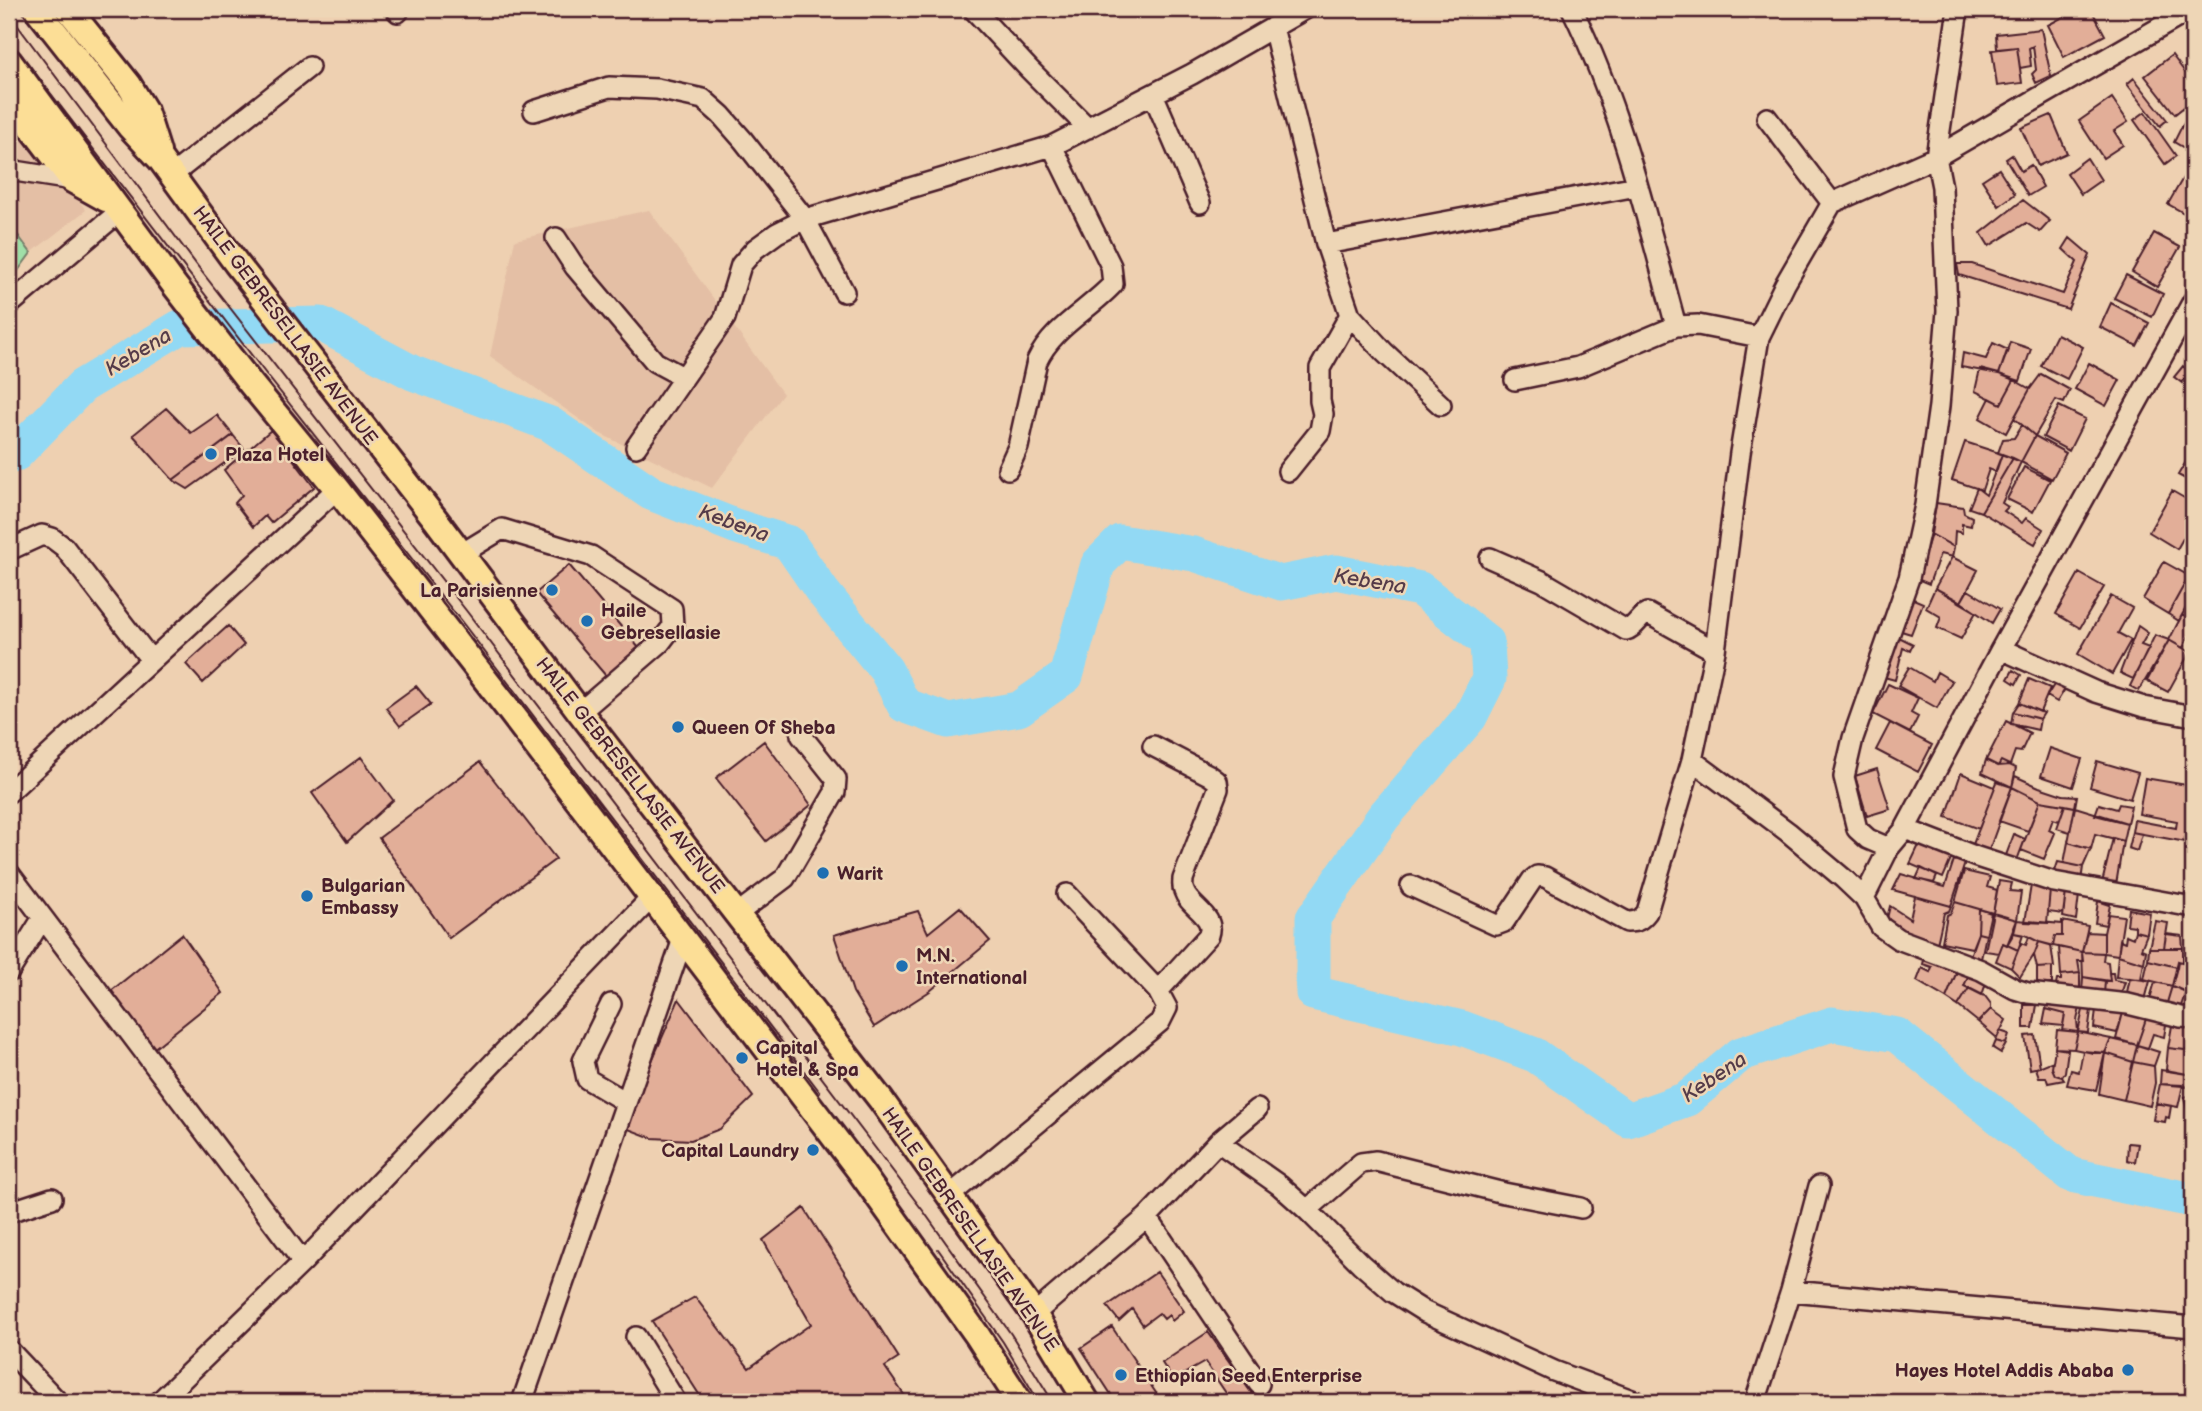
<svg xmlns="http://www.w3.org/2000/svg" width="2202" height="1411" viewBox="0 0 2202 1411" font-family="'Balsamiq Sans',sans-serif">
	<rect width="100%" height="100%" fill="#eed0b1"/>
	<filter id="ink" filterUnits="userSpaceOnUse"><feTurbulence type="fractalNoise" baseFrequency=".0143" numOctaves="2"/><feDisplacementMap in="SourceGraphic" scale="14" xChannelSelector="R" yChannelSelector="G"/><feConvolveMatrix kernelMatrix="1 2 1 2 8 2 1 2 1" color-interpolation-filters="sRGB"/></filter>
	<g filter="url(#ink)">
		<!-- built -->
		<path fill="#e4bfa5" d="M9 110 86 210 31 253 9 223Z
			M649 210 783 394 712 488 599 433 490 356 515 240Z"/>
		<!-- green -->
		<path fill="#a0dfa8" stroke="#757f6a" stroke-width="2" d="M9 223 31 253 9 283Z"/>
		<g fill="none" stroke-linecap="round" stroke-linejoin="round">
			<!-- river -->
			<path stroke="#92d9f4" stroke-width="35" d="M9 457 16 454 82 386 180 327 321 324 413 373 550 424 651 493 735 526 789 543 822 591 886 670 904 705 948 721 1019 709 1066 676 1098 564 1120 542 1194 554 1281 583 1336 572 1420 589 1487 642 1489 679 1470 717 1384 816 1313 918V993L1462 1028 1535 1055 1628 1120 1687 1099 1741 1054 1832 1024 1897 1035 2071 1175 2193 1200"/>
		</g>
		<!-- building -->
		<path fill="#e2ae98" stroke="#4a1f2b" stroke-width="2" d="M1995 9H2026V12L1995 14Z
			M2034 9H2059V12Z
			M2078 9H2091L2105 35 2064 57 2048 25Z
			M2041 29 2051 76 2036 83 2032 74 2036 70 2033 46 2029 48 2031 66 2020 68 2017 47 1997 49 1996 34Z
			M2017 47 2022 83 1997 86 1992 50Z
			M2172 55 2193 83V100L2175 114 2145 76Z
			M2134 78 2167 120 2160 126 2127 84Z
			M2112 98 2128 122 2114 131 2123 145 2103 158 2079 121Z
			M2191 108 2193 109V153L2174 142Z
			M2145 112 2176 156 2165 164 2134 120Z
			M2051 115 2067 153 2038 166 2021 128Z
			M2012 155 2021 171 2031 165 2043 187 2028 196 2006 159Z
			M2087 158 2101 180 2081 194 2067 173Z
			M2191 164 2193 165V218L2168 204Z
			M1999 169 2015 194 1999 206 1982 180Z
			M2023 200 2050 221 2040 232 2026 223 1989 246 1981 233Z
			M2154 233 2180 247 2157 287 2132 272Z
			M2070 238 2090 255 2068 309 1959 275 1957 264H1972L2063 294 2077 262 2063 249Z
			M2126 275 2163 294 2152 317 2114 298Z
			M2111 303 2149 323 2137 346 2100 327Z
			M2057 334 2083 347 2067 379 2041 366Z
			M2010 342 2031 349 2020 381 1999 374Z
			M1993 343 2008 350 1999 374 1961 367 1963 353 1986 359Z
			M2089 363 2120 380 2106 406 2075 389Z
			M2183 366 2190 372 2182 383 2174 377Z
			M1980 369 1999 374 2014 380 2001 404 1975 391Z
			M2041 374 2070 390 2064 403 2056 400 2035 436 2014 418 2030 389Z
			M2014 380 2030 389 2006 433 1980 418 1990 398 2001 404Z
			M2059 406 2085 419 2069 451 2043 437Z
			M166 408 191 433 217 415 233 435 173 480 133 435Z
			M2022 425 2035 436 2021 462 1998 453 2003 439 2014 438Z
			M271 430 314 487 271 523 265 516 253 527 235 503 242 495 224 470Z
			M233 435 244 449 188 489 173 480Z
			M2035 436 2066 453 2052 479 2021 462Z
			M1965 442 2002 454 1996 472 1989 469 1982 490 1952 480Z
			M2002 454 2013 458 1981 512 1969 508 1977 488 1986 495Z
			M2190 455 2193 457V483L2178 475Z
			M2013 458 2021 462 2002 503 2008 507 2004 511 2022 523 2026 518 2043 529 2035 544 1981 512Z
			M2024 467 2050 480 2033 512 2007 499Z
			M2172 491 2193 503V521L2177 549 2149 532Z
			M1936 503 1963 507 1964 513 1972 517 1971 526 1962 524V533L1955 531 1954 547 1931 534Z
			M1931 534 1954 547 1952 557 1940 554 1929 584 1917 579Z
			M1952 557 1978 570 1961 602 1935 588Z
			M2164 562 2189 576 2168 614 2143 599Z
			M569 565 639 648 606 676 536 593Z
			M2193 569V595L2179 621 2168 614Z
			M2079 573 2104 587 2080 628 2056 614Z
			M1935 588 1976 612 1961 639 1937 628 1941 617 1926 608Z
			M1968 590 2000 609 1992 623 1961 602Z
			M2193 595V616L2191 620 2182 615Z
			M2111 596 2132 608 2118 633 2131 640 2112 674 2078 654Z
			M1911 598 1923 603 1911 634 1898 630Z
			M2182 615 2193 622V627L2183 648 2169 640Z
			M228 626 244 645 203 683 186 664Z
			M2138 626 2148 633 2141 645 2149 648 2133 679 2120 673Z
			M2155 635 2169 640 2139 691 2130 686Z
			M1897 636 1913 644 1910 651 1903 648 1895 680 1884 677Z
			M2169 640 2190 652 2168 692 2147 681Z
			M1909 667 1933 681 1937 672 1952 681 1937 708 1898 686Z
			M2013 670 2021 675 2016 684 2008 679Z
			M2029 679 2050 688 2040 712 2019 703Z
			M2055 683 2065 689 2057 702 2047 696Z
			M1888 684 1918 698 1911 713 1918 717 1910 733 1873 714Z
			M416 686 431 704 400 726 386 708Z
			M2019 703 2044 713 2040 719 2013 712Z
			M2013 712 2040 719 2038 730 2011 724Z
			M2006 721 2030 733 2021 752 2015 751 2010 765 1998 766 1986 760Z
			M1890 723 1932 745 1918 772 1876 750Z
			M764 741 811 805 766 841 716 778Z
			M2050 748 2082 759 2073 787 2041 776Z
			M361 757 393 800 347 842 312 793Z
			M1986 760 1998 766 2001 761 2016 768 2012 787 1982 773Z
			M2097 761 2138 773 2130 799 2090 787Z
			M480 762 556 859 449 938 379 838Z
			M1877 769 1890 809 1867 816 1855 776Z
			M1961 773 1995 787 1979 829 1946 817Z
			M2015 776 2039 787 2063 795 2077 796 2075 807 2040 801 2012 787Z
			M2145 778 2193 786V798L2186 842 2132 832 2134 820 2176 828 2177 821 2139 814Z
			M1997 782 2012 787 1988 853 1972 847Z
			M2012 787 2040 801 2028 831 1999 821Z
			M2040 801 2065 805 2059 821 2053 819 2049 830 2055 833 2044 859 2021 850Z
			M2099 804 2117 809 2119 804 2131 806 2127 823 2095 815Z
			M2065 805 2075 807 2070 832 2057 828Z
			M2075 807 2127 823 2123 841 2095 834 2091 849 2068 842Z
			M2132 832 2142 834 2137 851 2128 848Z
			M2014 834 2025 839 2016 863 2005 858Z
			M2113 838 2123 841 2116 885 2102 883Z
			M2068 842 2091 849 2083 867 2064 863Z
			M1920 843 1952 857 1943 878 1910 864Z
			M1954 860 1965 863 1951 906 1893 890 1901 874 1945 887Z
			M2058 862 2083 867 2081 881 2054 874Z
			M1921 868 1937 876 1934 883 1916 879Z
			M1964 871 1990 877 1987 887 1997 890 1993 913 1955 902Z
			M1999 881 2012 883 2010 891 2021 892 2017 920 1993 913Z
			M2031 885 2050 890 2047 923 2025 922Z
			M2050 890 2066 892 2063 914 2048 912Z
			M2066 892 2079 895 2076 920 2063 917Z
			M1915 896 1951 906 1949 911 1944 913 1937 944 1909 936 1886 922 1890 906 1910 919Z
			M2098 901 2110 905 2106 925 2095 923Z
			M1955 902 1979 909 1978 933 1972 948 1942 942 1947 915 1951 913Z
			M960 907 990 941 930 991 874 1027 853 992 834 935 918 911 928 933Z
			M1979 909 1991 913 1986 935 1978 933Z
			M2129 909 2150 913 2147 934 2135 931V926L2127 925Z
			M1993 913 2017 920 2007 945 2003 943 1999 953 1985 951Z
			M2108 914 2124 916 2118 955 2104 953V933Z
			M2017 920 2062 924V936H2055L2053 946 2039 942 2025 935 2014 933Z
			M2062 921 2088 926 2082 952 2053 946 2055 936H2062Z
			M2155 921 2168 923 2164 948H2149Z
			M2135 931 2147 934 2141 949 2146 951 2144 963 2118 955 2120 940 2125 942 2126 935 2133 938Z
			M2087 932 2104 933V953L2082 952Z
			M1978 933 1986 935 1981 959 1970 956Z
			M2014 933 2023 935 2018 950 2007 945Z
			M182 934 223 993 147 1054 106 995Z
			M2166 934 2182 936 2183 948H2164Z
			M2029 937 2039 942 2034 955 2020 977 2011 968 2021 943 2026 945Z
			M2039 942 2051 945 2054 967 2037 968 2034 955Z
			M2003 943 2018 950 2011 968 1996 961Z
			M2193 944V980H2190L2191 945Z
			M2059 947 2082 952 2083 961H2078L2080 973 2061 975Z
			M2149 948H2183V962L2178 961 2177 967 2148 960Z
			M2082 952 2104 953 2103 961 2108 962 2110 981 2083 977Z
			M2118 955 2144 963 2141 979 2116 977Z
			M1925 956 1934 959V963L1958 969 1946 998 1917 981 1922 968 1930 972 1932 967 1923 964Z
			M2148 960 2177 967 2172 986 2144 979Z
			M2178 961 2190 964V980L2186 992 2172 986Z
			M2052 967V984H2037V968Z
			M1958 969 1969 974 1964 986 1969 988 1958 1006 1946 998Z
			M2080 973V991L2055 990 2057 980H2061V975Z
			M2109 973H2113L2114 980 2125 982 2120 997 2104 994 2105 981H2110Z
			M1969 974 1987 980 1982 995 1964 986Z
			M2083 977 2105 981 2104 994 2082 992Z
			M2130 978 2150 981 2145 1000 2126 997Z
			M2190 980H2193V1010L2181 1006Z
			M2155 982 2172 986 2166 1006 2149 1002Z
			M2172 986 2186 992 2181 1006 2178 1009 2166 1006Z
			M1969 988 1985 996 1991 1004V1009L1978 1022 1958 1006Z
			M679 999 753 1097 720 1129 691 1140 652 1138 623 1127Z
			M2047 1000 2081 1004 2077 1020 2078 1032 2062 1030 2065 1014 2046 1009Z
			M2024 1005H2037L2033 1028H2024Z
			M1991 1009 2006 1020 1997 1038 1978 1022Z
			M2046 1009 2065 1014 2063 1026 2043 1024Z
			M2096 1009 2123 1013 2117 1033 2094 1028Z
			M2124 1009 2148 1013 2137 1045 2116 1039Z
			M2083 1010H2091L2088 1033 2078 1032Z
			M2148 1013 2167 1019 2164 1037 2153 1034 2148 1048 2137 1045Z
			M2173 1020 2193 1022V1051L2168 1048Z
			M2057 1030 2078 1032 2074 1049 2055 1048Z
			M2000 1031 2009 1034 2006 1044 1996 1041Z
			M2078 1032 2111 1039 2105 1053H2093L2074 1049Z
			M2035 1035 2040 1067 2030 1069 2025 1036Z
			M2111 1039 2137 1045 2133 1062 2105 1053Z
			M1996 1041 2006 1044 2001 1053 1993 1048Z
			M2137 1045 2159 1052 2154 1066 2133 1062Z
			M2055 1048 2068 1050 2065 1072 2062 1077 2055 1075 2052 1068Z
			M2168 1048 2193 1051V1075L2166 1070Z
			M2083 1051 2105 1053 2096 1090 2067 1085 2071 1070 2079 1072Z
			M2105 1053 2133 1062 2124 1100 2099 1094Z
			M2053 1061 2052 1068 2055 1075 2062 1077 2064 1080 2048 1083 2046 1077H2039L2036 1068Z
			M2133 1062 2154 1066 2155 1083 2150 1106 2124 1100Z
			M2161 1070 2193 1075V1087L2160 1084Z
			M2160 1084 2183 1085 2178 1107 2156 1103Z
			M2193 1095V1125L2191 1126 2184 1097Z
			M2156 1103 2171 1106 2169 1118 2166 1117 2165 1122 2153 1120Z
			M2128 1143 2138 1144 2135 1162 2127 1160Z
			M804 1208 899 1358 885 1367 909 1402H704L652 1321 695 1297 749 1368 811 1324 763 1240Z
			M1157 1272 1184 1311 1172 1321 1169 1315 1164 1319 1159 1313 1143 1325 1132 1309 1119 1321 1107 1306Z
			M1112 1327 1162 1402H1116L1081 1348Z
			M1208 1332 1258 1402H1232L1205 1362 1173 1380 1162 1363Z"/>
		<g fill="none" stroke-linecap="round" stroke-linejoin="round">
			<defs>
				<path id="minor" d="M396 9 398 12
					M973 9 1029 69 1088 128
					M1958 9 1936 157 1942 187 1947 311 1939 406 1925 505 1909 578 1853 738 1844 777 1857 829 1868 839 1889 848 1905 829 2001 649
					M1273 27 1326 244 1637 186
					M1153 94 1200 203
					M534 111 609 87 657 89 703 99 721 115 743 140 805 219 1052 146 1192 74 1305 9
					M1767 118 1832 203
					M9 170 72 180
					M172 175 309 67
					M556 238 575 267 655 362 683 377
					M1326 244 1350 315 1384 352 1441 405
					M2193 301 2001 649 2096 692 2144 707 2193 716
					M9 305 119 212
					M1676 326 1698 325 1759 337
					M1515 380 1578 367 1676 326C1647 219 1621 108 1572 9
					M636 447 725 318 741 265 755 249 777 233 805 219 844 292
					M1008 469 1018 447 1037 361C1052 328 1089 310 1113 284L1111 266 1052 146
					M1288 471 1320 431 1323 414 1320 401V368L1350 315
					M9 550 42 535 52 538 64 547 151 660
					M461 554 502 529 591 556 672 609 673 626 660 643 580 712
					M1490 558 1542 581 1626 630C1635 628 1639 617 1647 613L1715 651
					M1153 746 1209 775 1217 781 1218 789 1183 879C1183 883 1182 887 1184 891 1189 907 1216 916 1209 935L1158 991
					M1692 760 1788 832 1844 879 1864 898 1881 927 1898 939 1981 970 2015 989 2028 993 2128 1004 2181 1017 2193 1018
					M9 792 337 489
					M1905 829 1977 857 2054 882 2193 907
					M9 873 303 1262
					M1411 886 1496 925 1504 922 1532 880 1537 876 1545 877 1627 922C1637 922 1641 920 1647 912L1692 760 1715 651 1740 453 1759 337 1785 284 1832 203 1936 157 2192 9
					M1864 898 1889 848
					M738 913 785 878 835 792 836 779 801 735
					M9 972 42 919
					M611 1004 583 1061 587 1079 626 1102
					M1218 1142 1279 1185 1307 1210 1361 1163 1376 1161 1504 1193 1581 1208
					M949 1196 1160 1022 1167 1008 1158 991 1067 894
					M1307 1210 1361 1264 1393 1292 1425 1312 1554 1371 1637 1402
					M9 1212 52 1198
					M1147 1217 1259 1384
					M1791 1291 2193 1327
					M1034 1314 1147 1217 1218 1142 1257 1109
					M636 1337 676 1402
					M9 1350 58 1402
					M159 1402 303 1262 651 898
					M522 1402 683 939
					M1755 1402 1791 1291 1819 1186"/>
				<path id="major" d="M37 9 130 127 160 159 236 263 436 520 580 712 881 1100 1034 1314 1087 1402
					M68 9 129 85 145 111 158 152
					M9 61 175 286 251 384 337 489 506 706 859 1170 977 1335 1020 1402
					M9 98 72 180 106 199"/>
			</defs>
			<!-- minor casing -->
			<use href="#minor" stroke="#4a1f2b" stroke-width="24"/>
			<!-- major casing -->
			<use href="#major" stroke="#4a1f2b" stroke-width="30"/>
			<!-- minor -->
			<use href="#minor" stroke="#eed6b6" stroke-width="19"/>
			<!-- major -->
			<use href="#major" stroke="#fcde96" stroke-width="24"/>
			<!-- tram -->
			<path stroke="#4a1f2b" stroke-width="2" d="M9 14 202 272 468 613 924 1212 1011 1334 1053 1402
				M9 39 266 374 465 626 820 1092
				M938 1249 1003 1342 1039 1402"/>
		</g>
	</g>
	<!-- markers -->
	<g fill="#1f6fb2" stroke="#eed6b6" stroke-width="2.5">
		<circle cx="211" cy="454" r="7"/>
		<circle cx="552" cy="590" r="7"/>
		<circle cx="587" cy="621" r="7"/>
		<circle cx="678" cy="727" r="7"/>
		<circle cx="823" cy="873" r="7"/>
		<circle cx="307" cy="896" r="7"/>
		<circle cx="902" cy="966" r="7"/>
		<circle cx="742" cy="1058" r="7"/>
		<circle cx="813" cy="1150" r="7"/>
		<circle cx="2128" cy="1370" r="7"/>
		<circle cx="1121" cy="1375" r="7"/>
	</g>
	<g text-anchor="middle" stroke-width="5" stroke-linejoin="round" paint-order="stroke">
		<!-- street labels -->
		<g font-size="19" fill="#4a1f2b" stroke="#eed6b6">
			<text transform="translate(286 325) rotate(53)" y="7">HAILE GEBRESELLASIE AVENUE</text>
			<text transform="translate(631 775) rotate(52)" y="7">HAILE GEBRESELLASIE AVENUE</text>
			<text transform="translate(971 1229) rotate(55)" y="7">HAILE GEBRESELLASIE AVENUE</text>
		</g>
		<!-- poi labels -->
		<g font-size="19" font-weight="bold" fill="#4a1f2b" stroke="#eed6b6" text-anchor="start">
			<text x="225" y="461">Plaza Hotel</text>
			<text x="538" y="597" text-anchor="end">La Parisienne</text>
			<text x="601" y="617">Haile<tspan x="601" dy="22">Gebresellasie</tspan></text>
			<text x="692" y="734">Queen Of Sheba</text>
			<text x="837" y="880">Warit</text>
			<text x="321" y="892">Bulgarian<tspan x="321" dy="22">Embassy</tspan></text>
			<text x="916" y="962">M.N.<tspan x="916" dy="22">International</tspan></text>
			<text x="756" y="1054">Capital<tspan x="756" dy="22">Hotel &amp; Spa</tspan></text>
			<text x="799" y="1157" text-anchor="end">Capital Laundry</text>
			<text x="2114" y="1377" text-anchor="end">Hayes Hotel Addis Ababa</text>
			<text x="1135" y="1382">Ethiopian Seed Enterprise</text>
		</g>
		<!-- water labels -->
		<g font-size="21" font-style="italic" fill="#553b49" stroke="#eed6b6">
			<text transform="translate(138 352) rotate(-31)" y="7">Kebena</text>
			<text transform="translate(734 523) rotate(20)" y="7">Kebena</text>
			<text transform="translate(1370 581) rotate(9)" y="7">Kebena</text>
			<text transform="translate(1714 1077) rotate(-34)" y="7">Kebena</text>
		</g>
	</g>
	<!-- margin -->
	<rect width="2202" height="1411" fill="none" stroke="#eed6b6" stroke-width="35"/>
	<rect x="18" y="18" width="2167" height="1376" fill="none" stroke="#4a1f2b" stroke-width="2.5" filter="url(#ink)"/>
</svg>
